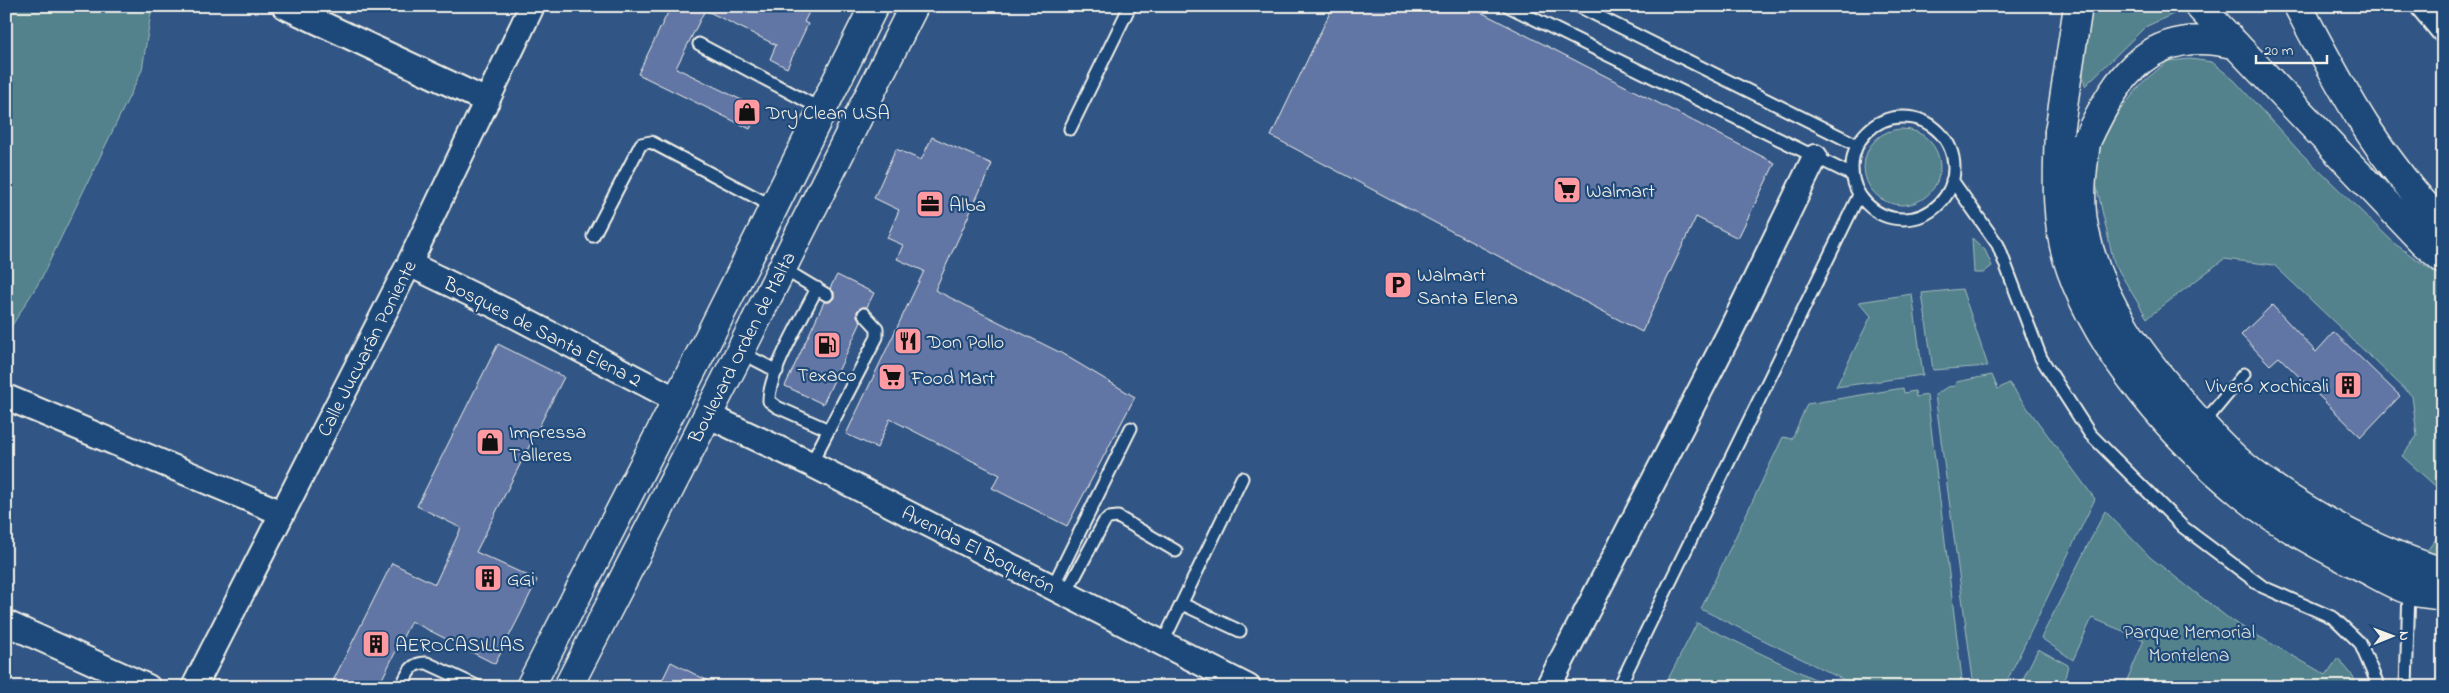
<svg xmlns="http://www.w3.org/2000/svg" width="2449" height="693" viewBox="0 0 2449 693" font-family="'Indie Flower',sans-serif">
	<rect width="100%" height="100%" fill="#315686"/>
	<filter id="ink" filterUnits="userSpaceOnUse"><feTurbulence type="fractalNoise" baseFrequency=".02" numOctaves="2"/><feDisplacementMap in="SourceGraphic" scale="10" xChannelSelector="R" yChannelSelector="G"/><feConvolveMatrix kernelMatrix="1 2 1 2 8 2 1 2 1" color-interpolation-filters="sRGB"/></filter>
	<g filter="url(#ink)">
		<!-- green -->
		<path fill="#52828c" stroke="#a3baba" d="M6 6H152L142 70 41 279 6 335Z
			M2090 6H2179L2182 10 2145 27 2085 86 2079 49Z
			M2190 59 2212 62 2235 81 2298 150 2395 244 2443 278V493L2402 456 2417 436 2412 396 2274 265 2224 259 2147 318 2114 263 2094 175 2101 143 2114 118 2143 82 2168 61Z
			M1864 167a38 38 0 1 1 76 0a38 38 0 1 1-76 0Z
			M1972 238 1985 250 1992 266 1983 273H1974Z
			M1962 289 1988 366 1933 370 1922 293Z
			M1912 294 1923 375 1836 387 1871 316 1859 302Z
			M1992 375 1998 389 2009 383 2095 499 2004 687H1974L1935 395 1947 387 1955 386 1956 382Z
			M1903 388 1904 393 1915 391 1916 397 1927 395 1963 687H1858L1701 609 1783 437 1792 439 1807 404Z
			M2105 511 2151 558 2232 621 2326 675 2338 658 2353 676 2357 687H2124L2144 640 2092 618 2073 660 2041 638Z
			M2443 529V560L2424 555Z
			M1697 623 1831 687H1664Z
			M2038 649 2068 665 2063 687H2019Z"/>
		<!-- building -->
		<path fill="#6276a5" stroke="#f4f1e8" d="M671 6H812L804 22 808 24 787 68 770 59 776 45 705 10 676 68 760 109 750 129 638 74Z
			M1333 6H1469L1775 163 1738 238 1696 217 1642 332 1271 136Z
			M932 137 992 164 935 290 1061 353 1135 397 1067 526 992 488 1000 475 890 419 877 448 846 434 924 271 897 259 903 245 887 238 899 210 874 198 896 149 921 160Z
			M837 275 874 293 867 307H862L857 311V316L861 322 823 404 785 386 824 302H830L834 298V292L830 288Z
			M2272 305 2316 352 2334 332 2400 396 2361 437 2279 357 2270 365 2241 335Z
			M498 344 564 377 476 552 537 580 520 615 495 664 411 621 378 687H330L392 563 435 584 461 528 417 506Z
			M671 662 720 687H659Z"/>
		<g fill="none" stroke-linecap="round" stroke-linejoin="round">
			<defs>
				<path id="lane" d="M1508 6 1852 175
					M1578 6 1857 145
					M699 44 821 109
					M1852 168a51 51 0 1 1 102 0a51 51 0 1 1-102 0Z
					M1070 129 1130 6
					M1952 180 1998 245 2041 358 2090 434 2183 527 2263 587 2334 618 2360 643 2379 687
					M593 236 641 144 651 142 774 207
					M782 268 827 295
					M817 288C804 315 768 374 769 401L777 407 829 430
					M740 352 777 371
					M2202 425 2244 374
					M811 464 877 337V328L864 314
					M1053 586 1131 428
					M1066 593 1104 522 1109 518 1118 517 1176 551
					M1182 604 1240 631
					M1163 642 1242 478
					M401 687C408 673 411 662 427 663L479 687
					M1619 687 1859 195
					M2406 687 2409 590"/>
				<path id="street" d="M284 6 487 101
					M2423 6 2443 30
					M409 264 506 311 677 400
					M6 397 282 513
					M707 415 811 464 1248 687
					M6 623 148 687
					M194 687 409 264 532 6
					M1548 687 1729 334 1815 157"/>
				<path id="primary" d="M2298 6C2342 89 2376 156 2443 224
					M2236 45 2424 243 2443 259
					M2059 132C2057 178 2055 226 2071 270 2101 354 2174 439 2242 494 2277 523 2317 545 2358 565 2375 573 2392 585 2409 590 2420 594 2432 594 2443 596
					M2086 142C2082 173 2078 202 2085 232 2100 304 2145 362 2193 415 2214 438 2236 462 2262 480 2317 519 2378 552 2443 572"/>
				<path id="highway" d="M2199 6 2236 45
					M2059 132 2078 6
					M2086 142C2118 73 2152 24 2236 45
					M530 687 708 339 874 6
					M568 687 740 352 914 6"/>
			</defs>
			<!-- lane casing -->
			<use href="#lane" stroke="#f4f1e8" stroke-width="15"/>
			<!-- street casing -->
			<use href="#street" stroke="#f4f1e8" stroke-width="28"/>
			<!-- primary casing -->
			<use href="#primary" stroke="#f4f1e8" stroke-width="31"/>
			<!-- highway casing -->
			<use href="#highway" stroke="#f4f1e8" stroke-width="31"/>
			<!-- lane -->
			<use href="#lane" stroke="#1f4a7a" stroke-width="11"/>
			<!-- street -->
			<use href="#street" stroke="#1f4a7a" stroke-width="24"/>
			<!-- primary -->
			<use href="#primary" stroke="#1f4a7a" stroke-width="28"/>
			<!-- highway -->
			<use href="#highway" stroke="#1f4a7a" stroke-width="28"/>
		</g>
	</g>
	<!-- icons -->
	<defs>
		<symbol id="shop-square" viewBox="-11 -11 22 22"><rect x="-9" y="-9" width="18" height="18" rx="4" fill="#ff9aa2" stroke="#1f4a7a"/><path d="M-5-2.5h2.3a2.7 3.5 0 0 1 5.4 0H5L5.5 6h-11ZM-1.5-2.5h3a1.5 2.3 0 0 0-3 0Z" fill="#111"/></symbol>
		<symbol id="supermarket-square" viewBox="-11 -11 22 22"><rect x="-9" y="-9" width="18" height="18" rx="4" fill="#ff9aa2" stroke="#1f4a7a"/><path d="M-6-5.5h2.5l.6 2H6L4.5 2H-2.5L-4.4-4H-6ZM-1.5 3.2a1.3 1.3 0 1 0 .1 0ZM3 3.2a1.3 1.3 0 1 0 .1 0Z" fill="#111"/></symbol>
		<symbol id="office-square" viewBox="-11 -11 22 22"><rect x="-9" y="-9" width="18" height="18" rx="4" fill="#ff9aa2" stroke="#1f4a7a"/><path d="M-6-3h4V-5.5h4V-3h4V5H-6ZM-1-4.5V-3h2v-1.5ZM-6 0V1H6V0Z" fill="#111"/></symbol>
		<symbol id="parking-square" viewBox="-11 -11 22 22"><rect x="-9" y="-9" width="18" height="18" rx="4" fill="#ff9aa2" stroke="#1f4a7a"/><path d="M-3.5-5.5H1a3.5 3.5 0 0 1 0 7H-1V5.5H-3.5ZM-1-3.4V-.6H.8a1.4 1.4 0 0 0 0-2.8Z" fill="#111"/></symbol>
		<symbol id="restaurant-square" viewBox="-11 -11 22 22"><rect x="-9" y="-9" width="18" height="18" rx="4" fill="#ff9aa2" stroke="#1f4a7a"/><path d="M-5-6h1v4h1v-4h1v4h1v-4h1v5L-1.5 .5V6h-2V.5L-5-1ZM5-6V6H3V1.5H1.5Q1.5-4 5-6Z" fill="#111"/></symbol>
		<symbol id="fuel-square" viewBox="-11 -11 22 22"><rect x="-9" y="-9" width="18" height="18" rx="4" fill="#ff9aa2" stroke="#1f4a7a"/><path d="M-5.5-6h7V0h2V4h1.3V-2.5L3-4.5l.8-.8L6-3V5H2.5V1h-1V6h-7ZM-4.2-4.7v3.2H.2V-4.7Z" fill="#111"/></symbol>
		<symbol id="building-square" viewBox="-11 -11 22 22"><rect x="-9" y="-9" width="18" height="18" rx="4" fill="#ff9aa2" stroke="#1f4a7a"/><path d="M-4-6H4V6H1V3H-1V6H-4ZM-2.5-4.3h1.7v1.8h-1.7ZM.8-4.3h1.7v1.8H.8ZM-2.5-1h1.7V.8h-1.7ZM.8-1h1.7V.8H.8Z" fill="#111"/></symbol>
	</defs>
	<g fill-rule="evenodd">
		<use href="#shop-square" x="731" y="96" width="32" height="32"/>
		<use href="#supermarket-square" x="1551" y="174" width="32" height="32"/>
		<use href="#office-square" x="914" y="188" width="32" height="32"/>
		<use href="#parking-square" x="1382" y="269" width="32" height="32"/>
		<use href="#restaurant-square" x="892" y="325" width="32" height="32"/>
		<use href="#fuel-square" x="811" y="329" width="32" height="32"/>
		<use href="#supermarket-square" x="876" y="361" width="32" height="32"/>
		<use href="#building-square" x="2332" y="369" width="32" height="32"/>
		<use href="#shop-square" x="474" y="426" width="32" height="32"/>
		<use href="#building-square" x="472" y="562" width="32" height="32"/>
		<use href="#building-square" x="360" y="628" width="32" height="32"/>
	</g>
	<g text-anchor="middle" stroke-width="4.5" stroke-linejoin="round" paint-order="stroke">
		<!-- poi labels -->
		<g font-size="20" fill="#f4f1e8" stroke="#1f4a7a" text-anchor="start">
			<text x="766" y="119">Dry Clean USA</text>
			<text x="1586" y="197">Walmart</text>
			<text x="949" y="211">Alba</text>
			<text x="1417" y="281">Walmart<tspan x="1417" dy="23">Santa Elena</tspan></text>
			<text x="927" y="348">Don Pollo</text>
			<text x="827" y="381" text-anchor="middle">Texaco</text>
			<text x="911" y="384">Food Mart</text>
			<text x="2329" y="392" text-anchor="end">Vivero Xochicali</text>
			<text x="509" y="438">Impressa<tspan x="509" dy="23">Talleres</tspan></text>
			<text x="507" y="585">GGi</text>
			<text x="395" y="651">AEROCASILLAS</text>
		</g>
		<!-- street labels -->
		<g font-size="20" fill="#f4f1e8" stroke="#1f4a7a">
			<text transform="translate(543 331) rotate(27)" y="7">Bosques de Santa Elena 2</text>
			<text transform="translate(741 347) rotate(-63)" y="7">Boulevard Orden de Malta</text>
			<text transform="translate(366 348) rotate(-63)" y="7">Calle Jucuarán Poniente</text>
			<text transform="translate(979 549) rotate(27)" y="7">Avenida El Boquerón</text>
		</g>
		<!-- park labels -->
		<g font-size="20" fill="#dce0da" stroke="#1f4a7a">
			<text x="2189" y="638">Parque Memorial<tspan x="2189" dy="23">Montelena</tspan></text>
		</g>
	</g>
	<!-- margin -->
	<rect width="2449" height="693" fill="none" stroke="#1f4a7a" stroke-width="25"/>
	<rect x="12" y="12" width="2424" height="668" fill="none" stroke="#f4f1e8" stroke-width="2" filter="url(#ink)"/>
	<!-- north arrow -->
	<g transform="translate(2392 636) rotate(89)" stroke="#1f4a7a" stroke-width="4" paint-order="stroke">
	<path d="M0-4L9 19L0 12L-9 19Z" fill="#f4f1e8"/>
	<text y="-8" font-size="14" font-weight="bold" text-anchor="middle" fill="#f4f1e8">N</text>
	</g>
	<!-- scale -->
	<path d="M2256 55v8h71v-8" fill="none" stroke="#f4f1e8" stroke-width="2.5"/>
	<text x="2264" y="55" font-size="15" fill="#f4f1e8" stroke="#1f4a7a" stroke-width="4" paint-order="stroke">20 m</text>
</svg>
